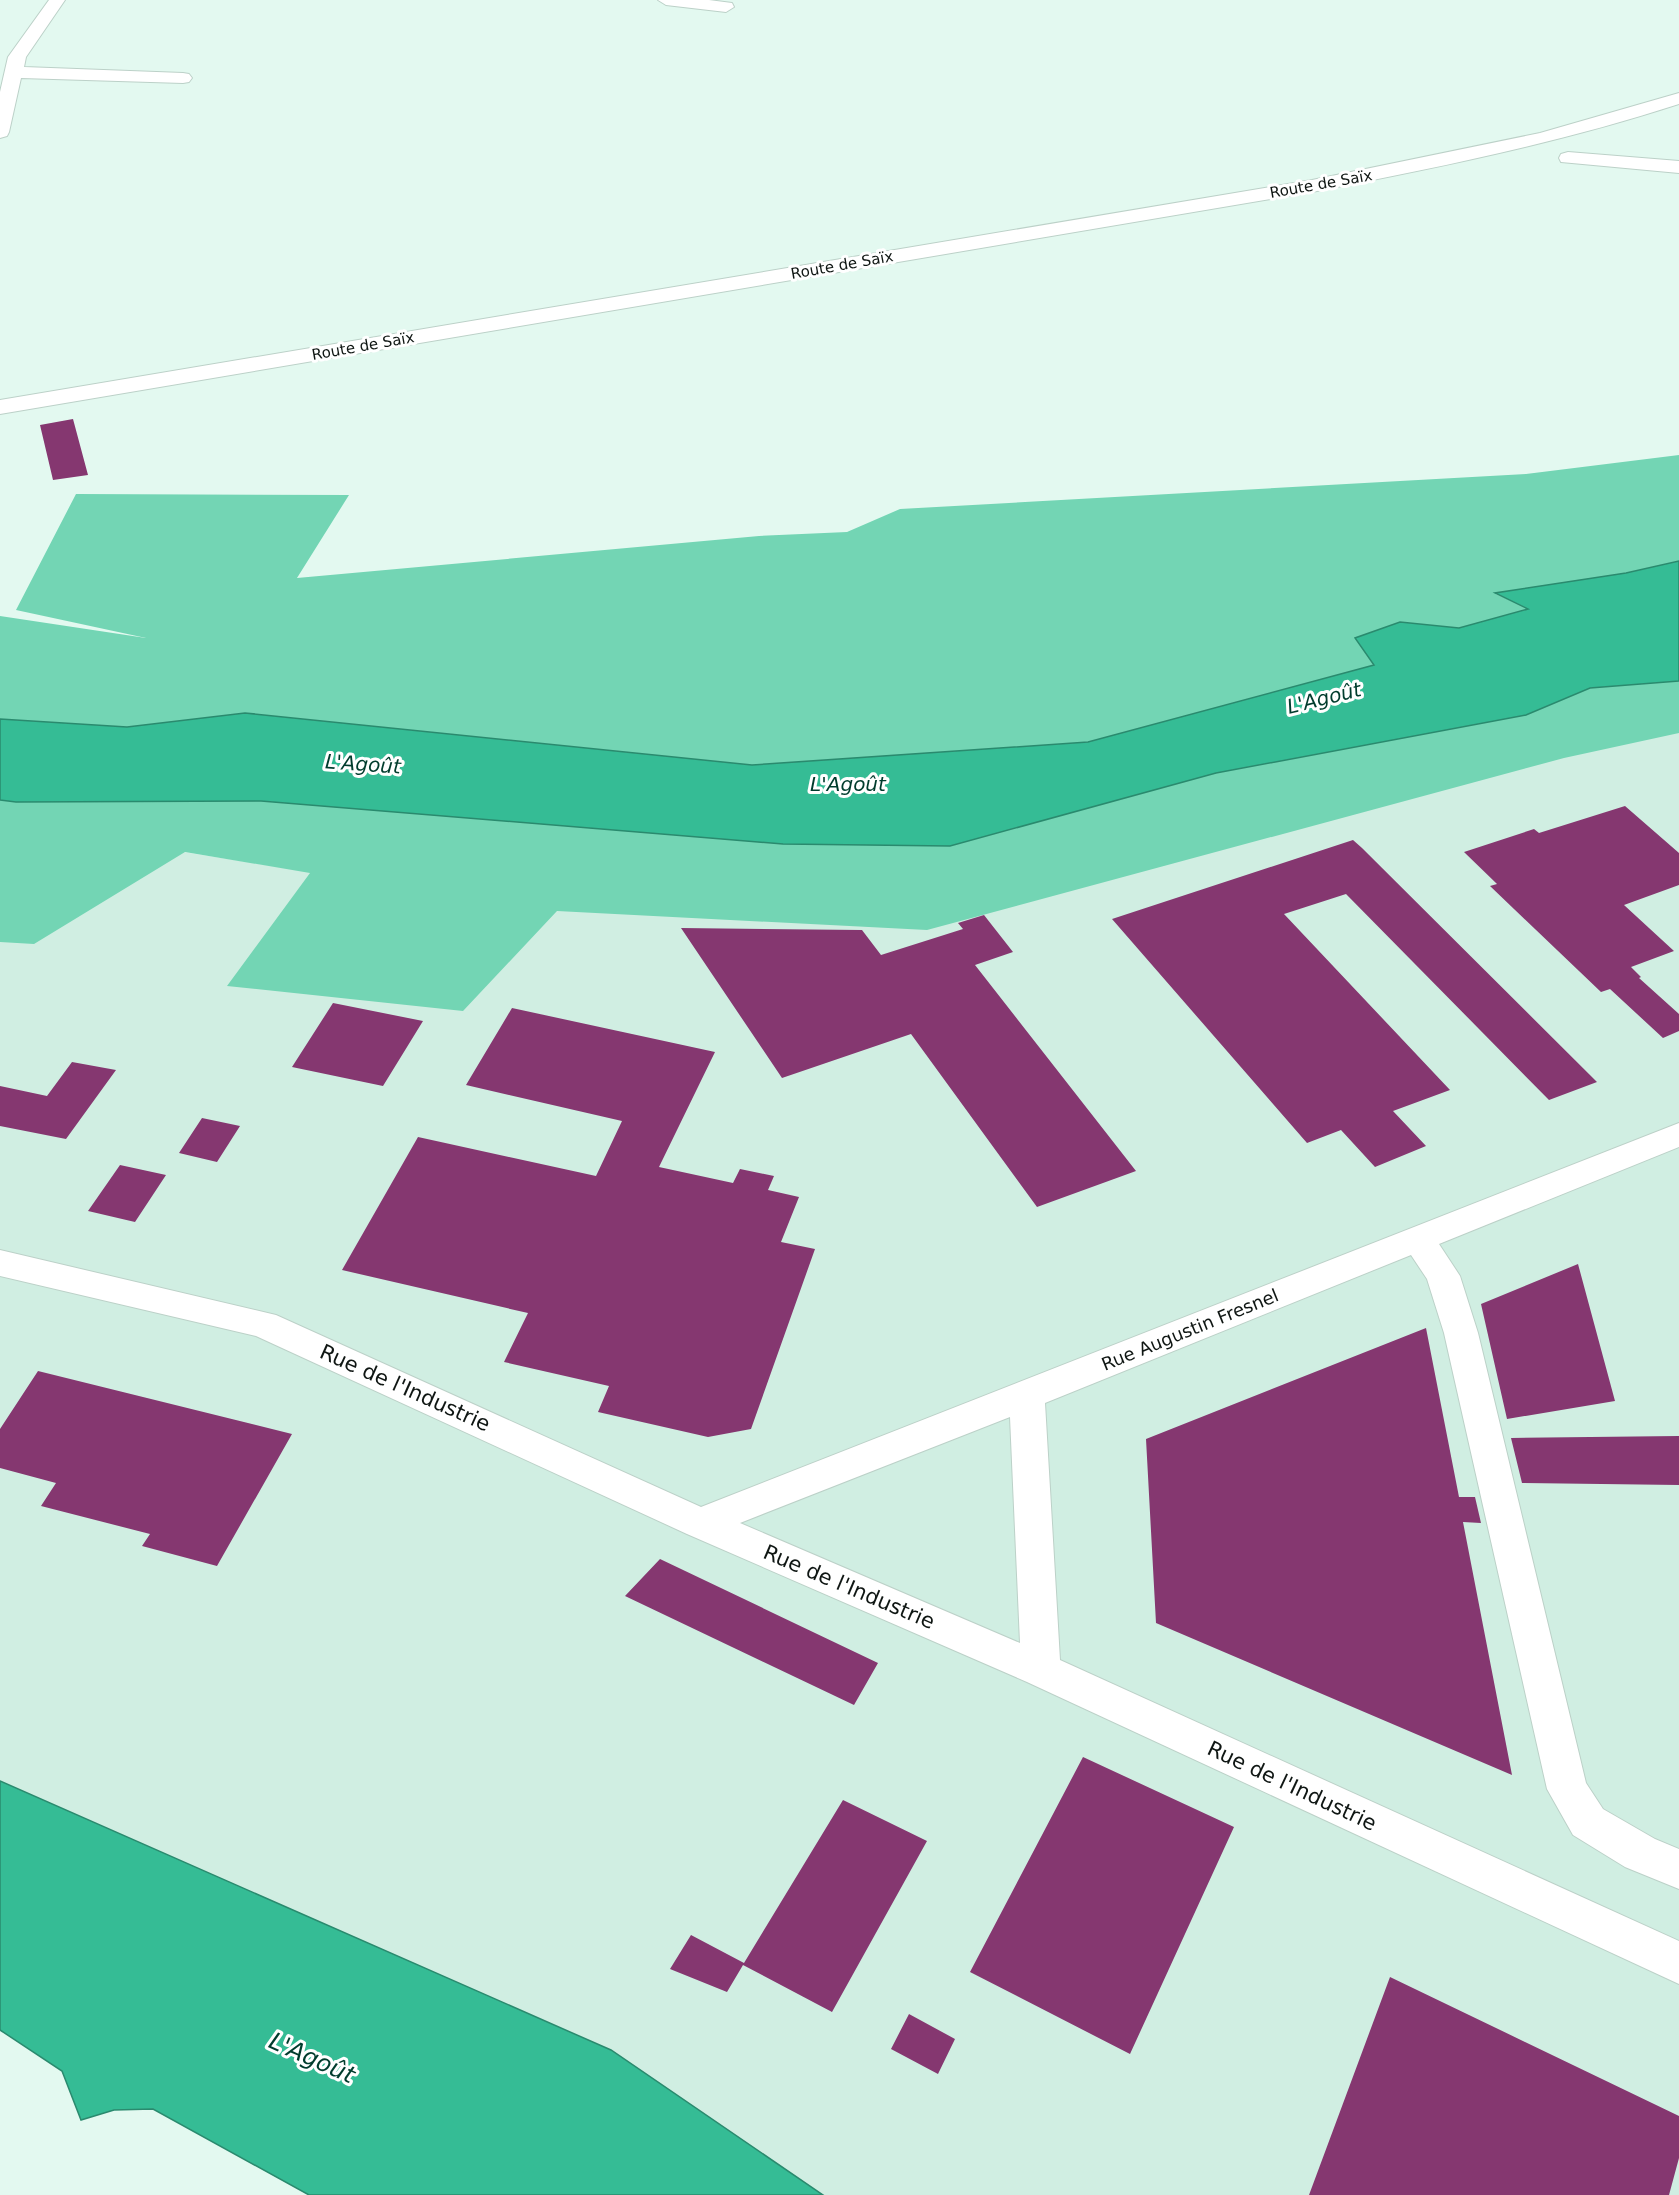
<svg xmlns="http://www.w3.org/2000/svg" width="1679" height="2195" viewBox="0 0 1679 2195" font-family="'DejaVu Sans',sans-serif">
	<rect width="100%" height="100%" fill="#e3f9f0"/>
	<!-- built -->
	<path fill="#d0eee2" d="M1679 721V2195H823L611 2050 0 1781V823L310 872Z"/>
	<!-- green -->
	<path fill="#73d5b4" d="M1679 455V561L1626 573 1496 594 1529 609 1459 628 1400 622 1375 665 1088 742 752 765 245 713 127 727 0 719V616L146 638 16 610 76 494 349 495 297 578 759 536 847 532 900 509 1526 474Z
		M1679 681V733L1564 758 927 930 557 911 463 1011 227 986 310 873 185 852 34 944 0 942V800L16 802 261 801 950 846 1216 773 1526 715 1590 688Z"/>
	<!-- water -->
	<path fill="#35bc95" stroke="#2a8a6e" stroke-width="1.5" d="M1679 561V681L1590 688 1526 715 1216 773 950 846 783 844 261 801 16 802 0 800V719L127 727 245 713 752 765 1088 742 1374 665 1355 638 1400 622 1459 628 1528 609 1495 593 1626 573Z
		M0 1781 611 2050 823 2195H309L153 2109 114 2110 81 2120 62 2071 0 2030Z"/>
	<!-- building -->
	<path fill="#853770" d="M73 419 88 475 53 480 40 425Z
		M1625 806 1679 853V885L1624 905 1674 951 1631 967 1641 977 1639 978 1679 1014V1031L1663 1038 1610 989 1601 992 1490 886 1497 884 1464 852 1534 829 1539 833Z
		M1353 840 1362 848 1597 1082 1549 1100 1346 894 1284 914 1450 1090 1393 1111 1426 1146 1375 1167 1341 1130 1307 1143 1112 919Z
		M984 915 1013 952 975 965 1136 1171 1037 1207 911 1034 782 1078 681 928 862 930 881 955 963 929 958 923Z
		M333 1003 423 1021 383 1086 292 1067Z
		M512 1008 715 1052 659 1167 733 1183 740 1169 774 1176 768 1190 799 1197 781 1242 815 1249 751 1429 708 1437 598 1412 609 1386 504 1362 528 1313 342 1270 418 1137 596 1176 622 1121 466 1085Z
		M72 1062 116 1070 66 1139 0 1126V1086L47 1096Z
		M202 1118 240 1126 217 1162 179 1153Z
		M120 1165 166 1175 135 1222 88 1211Z
		M1578 1264 1615 1401 1507 1419 1481 1304Z
		M1426 1328 1459 1497H1475L1481 1523 1463 1522 1512 1775 1156 1623 1146 1439Z
		M38 1371 292 1434 217 1566 142 1546 150 1534 41 1506 56 1483 0 1468V1429Z
		M1679 1436V1485L1522 1483 1511 1438Z
		M660 1559 878 1663 854 1705 625 1596Z
		M1083 1757 1234 1827 1130 2054 970 1972Z
		M843 1800 927 1841 832 2012 743 1965 727 1992 670 1969 691 1935 744 1963Z
		M1390 1977 1679 2116V2158L1669 2195H1309Z
		M909 2014 955 2039 938 2074 891 2049Z"/>
	<g fill="none" stroke-linecap="round" stroke-linejoin="round">
		<defs>
			<path id="minor" d="M49 0H65L26 57 24 67 183 73 189 74 192 78 189 82 183 83 21 78 9 132 7 136 0 138V92L8 57Z
				M658 0H709L732 3 734 7 726 12 666 5Z
				M1679 93V104C1559 143 1436 168 1312 192L0 414V400L1312 180 1540 133Z
				M1568 152 1679 161V173L1561 162 1559 158 1561 154Z
				M1679 1123V1147L1439 1244 1460 1276 1478 1333 1586 1783 1603 1809 1655 1839 1679 1849V1889L1625 1867 1573 1835 1547 1789 1444 1333 1427 1279 1411 1255 1045 1403 1060 1660 1679 1941V1984L1027 1682 687 1534 256 1336 0 1276V1250L276 1315 701 1507ZM1010 1417 1020 1643 740 1523Z"/>
		</defs>
		<!-- minor casing -->
		<use href="#minor" stroke="#bcd1c8" stroke-width="2"/>
		<!-- minor -->
		<use href="#minor" fill="#fff" fill-rule="evenodd"/>
	</g>
	<g text-anchor="middle" stroke-width="6" stroke-linejoin="round" paint-order="stroke">
		<!-- far-street labels -->
		<g font-size="15" fill="#0f1613" stroke="#fff">
			<text transform="translate(1321 184) rotate(-10)" y="5">Route de Saïx</text>
			<text transform="translate(842 265) rotate(-10)" y="5">Route de Saïx</text>
			<text transform="translate(363 346) rotate(-10)" y="5">Route de Saïx</text>
		</g>
		<!-- street labels -->
		<g font-size="18" fill="#0f1613" stroke="#fff">
			<text transform="translate(1190 1330) rotate(-22)" y="6">Rue Augustin Fresnel</text>
		</g>
		<!-- water labels -->
		<g font-size="20" font-style="italic" fill="#003c2d" stroke="#fff">
			<text transform="translate(1324 698) rotate(-14)" y="7">L'Agoût</text>
			<text transform="translate(363 764) rotate(4)" y="7">L'Agoût</text>
			<text x="848" y="791">L'Agoût</text>
		</g>
		<!-- near-street labels -->
		<g font-size="21" fill="#0f1613" stroke="#fff">
			<text transform="translate(405 1388) rotate(24)" y="7">Rue de l'Industrie</text>
			<text transform="translate(849 1587) rotate(23)" y="7">Rue de l'Industrie</text>
			<text transform="translate(1292 1786) rotate(25)" y="7">Rue de l'Industrie</text>
		</g>
		<!-- near-water labels -->
		<g font-size="24" font-style="italic" fill="#003c2d" stroke="#fff">
			<text transform="translate(312 2058) rotate(24)" y="8">L'Agoût</text>
		</g>
	</g>
</svg>
